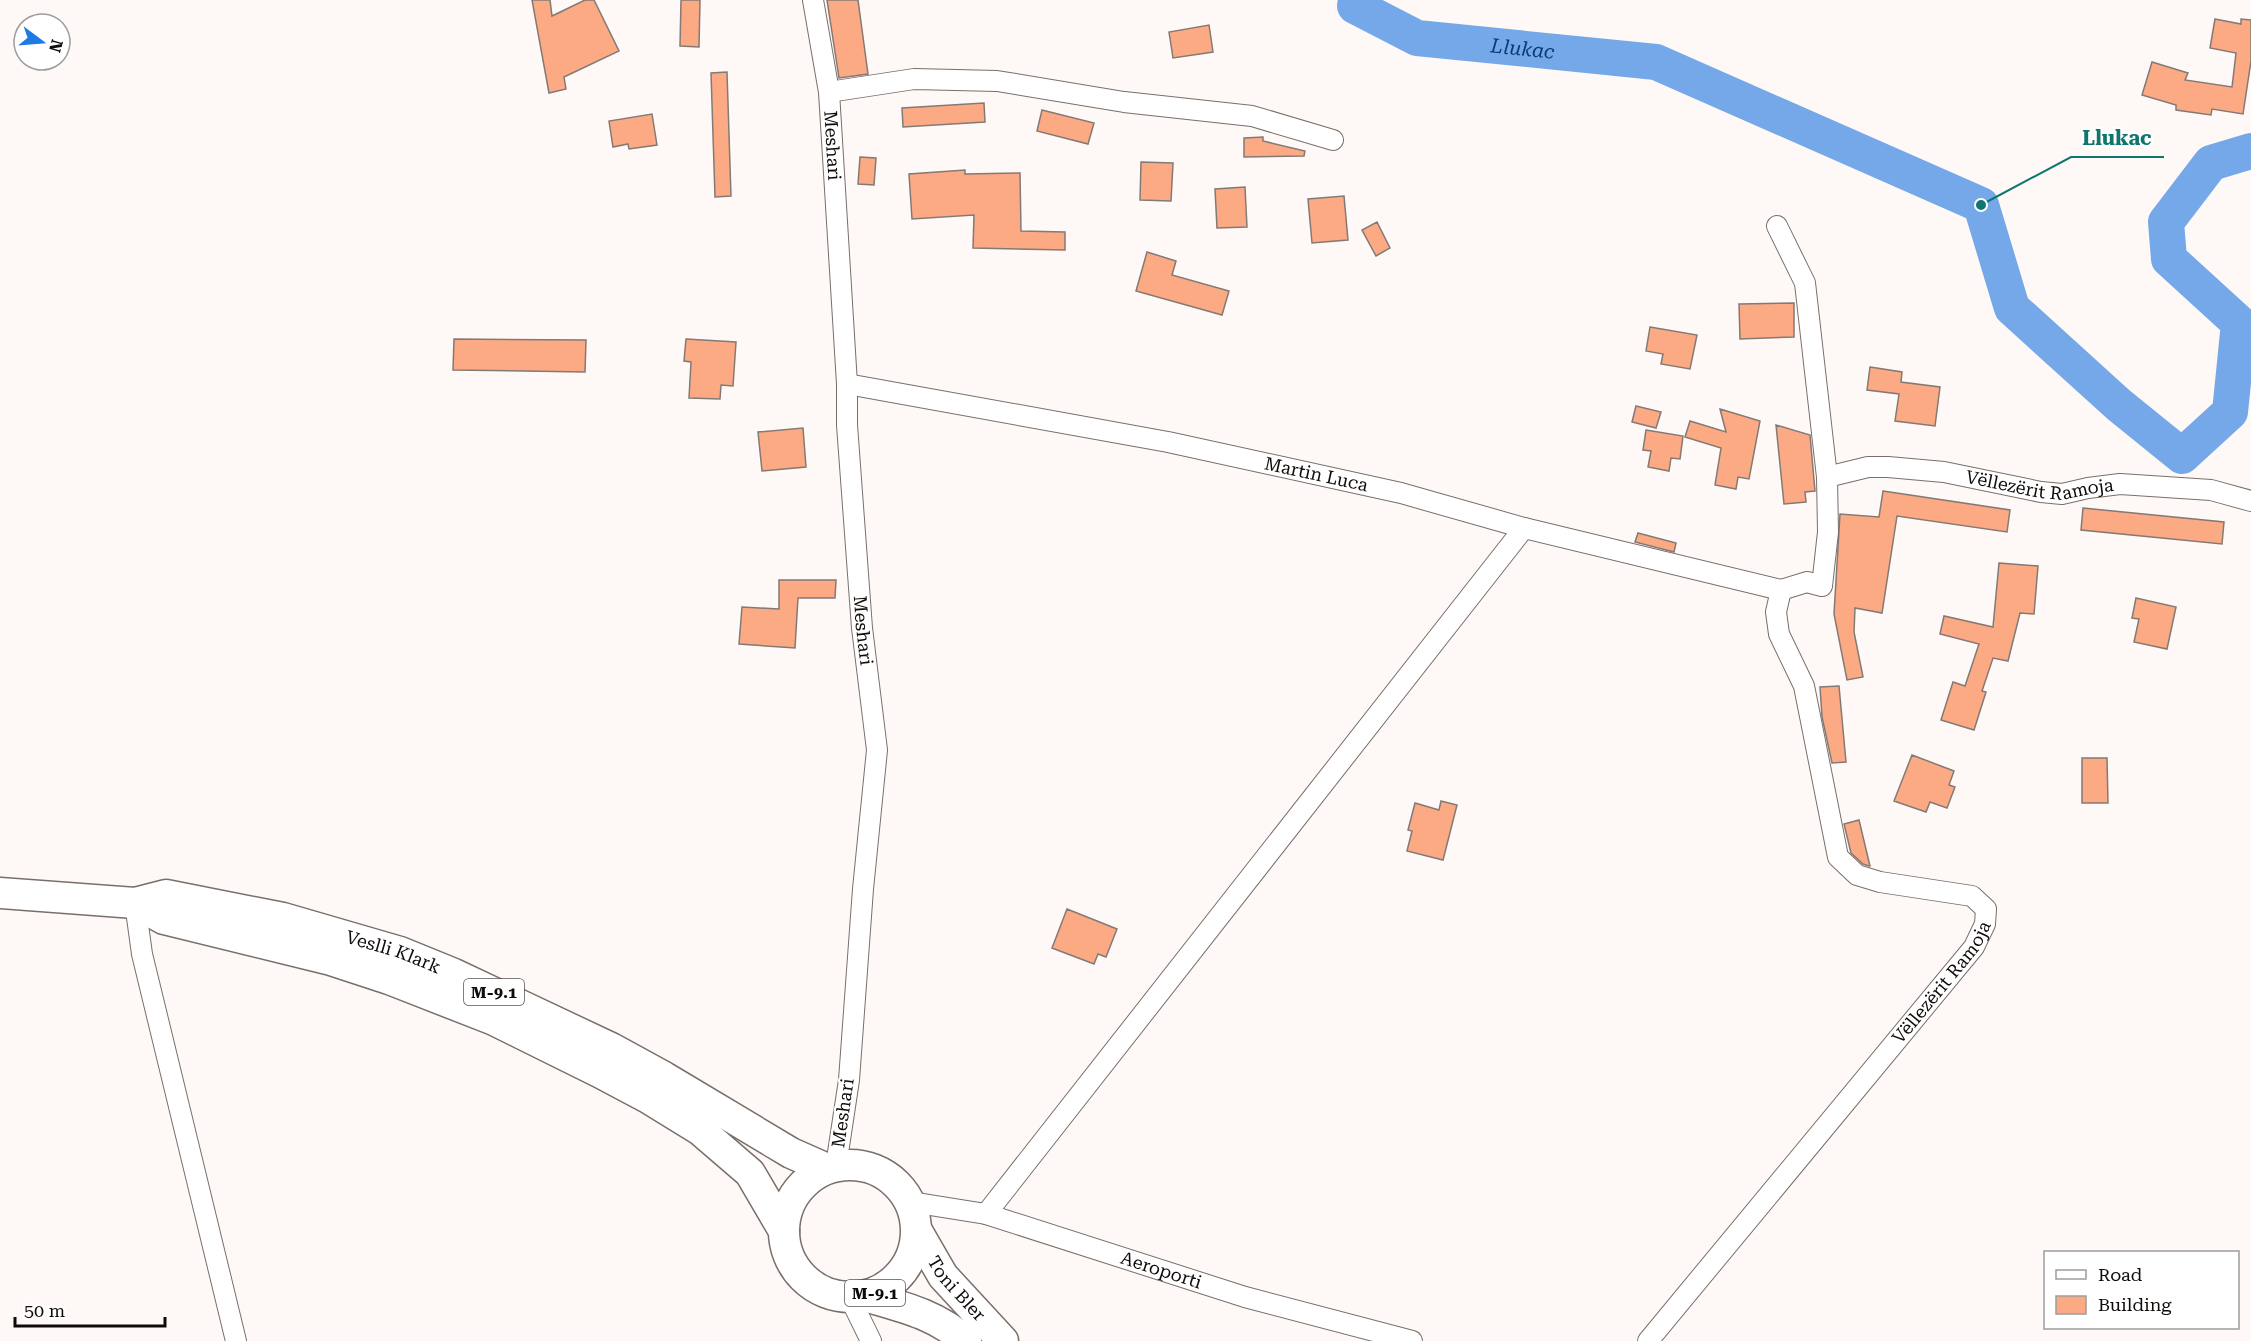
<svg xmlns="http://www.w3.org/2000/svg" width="2251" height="1341" viewBox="0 0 2251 1341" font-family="'Roboto Serif',serif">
	<rect width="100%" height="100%" fill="#fef9f7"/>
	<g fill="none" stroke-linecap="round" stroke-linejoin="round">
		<!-- river -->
		<path stroke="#75a8e9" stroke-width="36" id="s1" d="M1356 0 1355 6 1417 38 1656 62 1981 205 2012 308 2119 405 2182 456 2230 412 2239 323 2169 259 2166 222 2211 163 2251 151"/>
	</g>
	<!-- building -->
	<path fill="#fcaa84" stroke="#847975" stroke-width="1.5" d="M532 0H550L552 16 585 0H594L619 51 564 77 566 89 549 93Z
		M681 0H700L699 47 680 46Z
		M827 0H858L868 74 839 78Z
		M2215 19 2241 24V19L2251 20V61L2243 114 2212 109 2211 115 2176 110V105L2142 95 2152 62 2188 73 2185 80 2232 87 2236 53 2210 48Z
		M1209 25 1213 52 1173 58 1169 32Z
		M727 72 731 196 715 197 711 73Z
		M984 103 985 122 903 127 902 108Z
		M1042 110 1094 123 1088 144 1037 131Z
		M652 114 657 145 629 149 628 144 613 147 609 121Z
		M1263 137V141L1305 151 1304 156 1244 157V138Z
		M860 157 876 158 874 185 858 184Z
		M1141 162 1173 163 1171 201 1140 200Z
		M965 170V174L1020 173 1021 231 1065 232V250L973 248 974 215 912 219 909 174Z
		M1245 187 1247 227 1217 228 1215 189Z
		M1344 196 1348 240 1312 243 1308 199Z
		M1377 222 1390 248 1376 256 1362 230Z
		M1147 252 1176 261 1172 275 1229 291 1222 315 1136 291Z
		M1794 303V337L1740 339 1739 304Z
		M1650 327 1697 335 1690 369 1661 364 1663 354 1646 351Z
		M454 339 586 340 585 372 453 370Z
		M686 339 736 342 733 386 721 385 720 399 689 398 691 362 684 361Z
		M1870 367 1902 372 1901 382 1940 387 1935 426 1895 421 1899 394 1867 390Z
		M1636 406 1661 412 1656 428 1632 422Z
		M1720 409 1760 421 1749 479 1738 477 1736 489 1715 485 1721 448 1685 437 1690 421 1726 432Z
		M1776 425 1810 435 1815 491 1805 492 1806 502 1784 504Z
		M803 428 806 467 762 471 758 432Z
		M1646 430 1683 436 1680 459 1671 458 1669 471 1648 467 1651 451 1643 450Z
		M1883 491 2010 510 2007 532 1897 516 1882 613 1855 608 1854 632 1863 677 1847 680 1834 614 1840 514 1879 517Z
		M2083 508 2224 522 2222 544 2081 530Z
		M1638 533 1676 543 1674 552 1635 542Z
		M1999 563 2038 566 2034 614 2020 613 2008 661 1993 658 1982 691 1986 692 1974 730 1941 720 1953 682 1965 686 1979 644 1940 634 1944 616 1993 627Z
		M779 580H836L835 598H798L795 648 739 644 742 607 779 609Z
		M2136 598 2176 607 2167 649 2134 642 2139 619 2132 618Z
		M1839 686 1846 762 1832 763 1822 717 1820 687Z
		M1912 755 1954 771 1949 785 1955 787 1947 808 1930 802 1926 812 1894 801Z
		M2082 758H2107L2108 803H2082Z
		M1441 801 1457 805 1443 860 1407 851 1412 831 1408 830 1415 803 1439 810Z
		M1859 820 1870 866H1869L1863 864 1851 853 1844 824Z
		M1067 909 1117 929 1106 957 1098 954 1094 964 1052 948Z"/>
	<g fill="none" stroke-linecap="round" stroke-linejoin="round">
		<defs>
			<g id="street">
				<path id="s2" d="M813 0 829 92 847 384V425L862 628 877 750 863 889 849 1080 836 1166"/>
				<path d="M829 92 914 79 997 81 1124 102 1252 116 1333 140"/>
				<path d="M1777 226 1805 283 1827 477"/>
				<path id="s3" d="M847 384 1168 442 1401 493 1524 528 1781 590"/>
				<path id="s4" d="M1781 590 1807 582 1822 586 1828 532 1827 477 1868 467H1888L1944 472 2041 492 2062 494 2088 488 2120 484 2211 490 2251 501"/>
				<path d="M135 903 142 954 236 1341"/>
				<path id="s5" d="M911 1202 986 1214 1245 1297 1412 1341"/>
				<path d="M986 1214 1524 528"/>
				<path d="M850 1298 871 1341"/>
				<path id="s6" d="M1648 1341 1974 947 1985 924 1986 909 1972 896 1880 882 1857 875 1838 857 1804 686 1779 634 1776 612 1781 590"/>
			</g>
			<g id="primary">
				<path id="s7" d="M0 893 135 903 166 895 283 918 400 952 454 974 611 1048 664 1077 791 1153 825 1168"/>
				<path d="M135 903 164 919 331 960 389 979 494 1020 599 1072 648 1098 700 1130 750 1173 784 1231"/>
				<circle cx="850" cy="1231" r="66"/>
				<path id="s8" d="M917 1231 943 1276 1003 1341"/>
				<path d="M865 1296C903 1307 935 1314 966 1341"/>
			</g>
		</defs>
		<!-- street casing -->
		<use href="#street" stroke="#796f6a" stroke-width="22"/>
		<!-- primary casing -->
		<use href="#primary" stroke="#796f6a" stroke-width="33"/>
		<!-- street -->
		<use href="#street" stroke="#fff" stroke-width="20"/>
		<!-- primary -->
		<use href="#primary" stroke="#fff" stroke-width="30"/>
	</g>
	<g text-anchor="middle" stroke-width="4.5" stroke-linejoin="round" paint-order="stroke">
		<!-- shield labels -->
		<g fill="#fff" stroke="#575453" stroke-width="1.5">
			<rect x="464" y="979" width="60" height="26" rx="4.5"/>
			<rect x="845" y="1280" width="60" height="26" rx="4.5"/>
		</g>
		<g font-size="16" font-weight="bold" fill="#0f0b09">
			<text x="494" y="998">M-9.1</text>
			<text x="875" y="1299">M-9.1</text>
		</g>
		<!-- street labels -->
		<g font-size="18" fill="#0f0b09" stroke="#fff">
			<text dy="6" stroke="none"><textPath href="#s2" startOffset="147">Meshari</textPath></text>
			<text dy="6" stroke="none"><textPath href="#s3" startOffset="478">Martin Luca</textPath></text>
			<text dy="6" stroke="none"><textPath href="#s4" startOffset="368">Vëllezërit Ramoja</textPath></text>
			<text dy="6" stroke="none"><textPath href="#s2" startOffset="633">Meshari</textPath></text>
			<text dy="6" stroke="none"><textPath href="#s7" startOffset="402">Veslli Klark</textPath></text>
			<text dy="6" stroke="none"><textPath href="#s6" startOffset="464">Vëllezërit Ramoja</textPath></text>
			<text transform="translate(843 1113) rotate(-82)" y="6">Meshari</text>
			<text dy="6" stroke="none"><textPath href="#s5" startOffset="260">Aeroporti</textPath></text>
			<text dy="6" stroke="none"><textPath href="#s8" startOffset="70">Toni Bler</textPath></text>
		</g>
		<!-- water labels -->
		<g font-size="20" font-style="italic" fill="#083c76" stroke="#fff">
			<text dy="7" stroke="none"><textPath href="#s1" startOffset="182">Llukac</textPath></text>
		</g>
	</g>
	<!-- callouts -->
	<path fill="none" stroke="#0f766e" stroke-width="2" d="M1981 205L2071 157H2164"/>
	<circle fill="#0f766e" stroke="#fff" stroke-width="2" cx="1981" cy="205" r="6"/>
	<g font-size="20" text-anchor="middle" font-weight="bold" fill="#0f766e" stroke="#fff" stroke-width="4.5" stroke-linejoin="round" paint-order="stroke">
		<text x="2117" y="145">Llukac</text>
	</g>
	<!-- legend -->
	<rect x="2044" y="1251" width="195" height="78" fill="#ffffff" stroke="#9f9d9d" stroke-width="1.5"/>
	<rect x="2056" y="1270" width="30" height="9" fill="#ffffff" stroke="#9f9d9d" stroke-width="1.5"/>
	<text x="2098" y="1281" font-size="18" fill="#0f0b09">Road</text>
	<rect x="2056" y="1296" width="30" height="18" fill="#fcaa84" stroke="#9f9d9d" stroke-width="1.5"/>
	<text x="2098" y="1311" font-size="18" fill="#0f0b09">Building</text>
	<!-- north arrow -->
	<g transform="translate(42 42) rotate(106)"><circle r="28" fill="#ffffff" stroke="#9f9d9d" stroke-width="1.5"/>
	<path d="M0-4.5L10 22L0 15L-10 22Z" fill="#1e7be4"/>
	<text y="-9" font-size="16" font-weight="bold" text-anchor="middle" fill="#0f0b09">N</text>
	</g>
	<!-- scale -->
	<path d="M15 1317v9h150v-9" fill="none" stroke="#0f0b09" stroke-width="3"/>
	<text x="24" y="1317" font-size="18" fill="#0f0b09" stroke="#ffffff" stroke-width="4.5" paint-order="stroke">50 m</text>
</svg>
